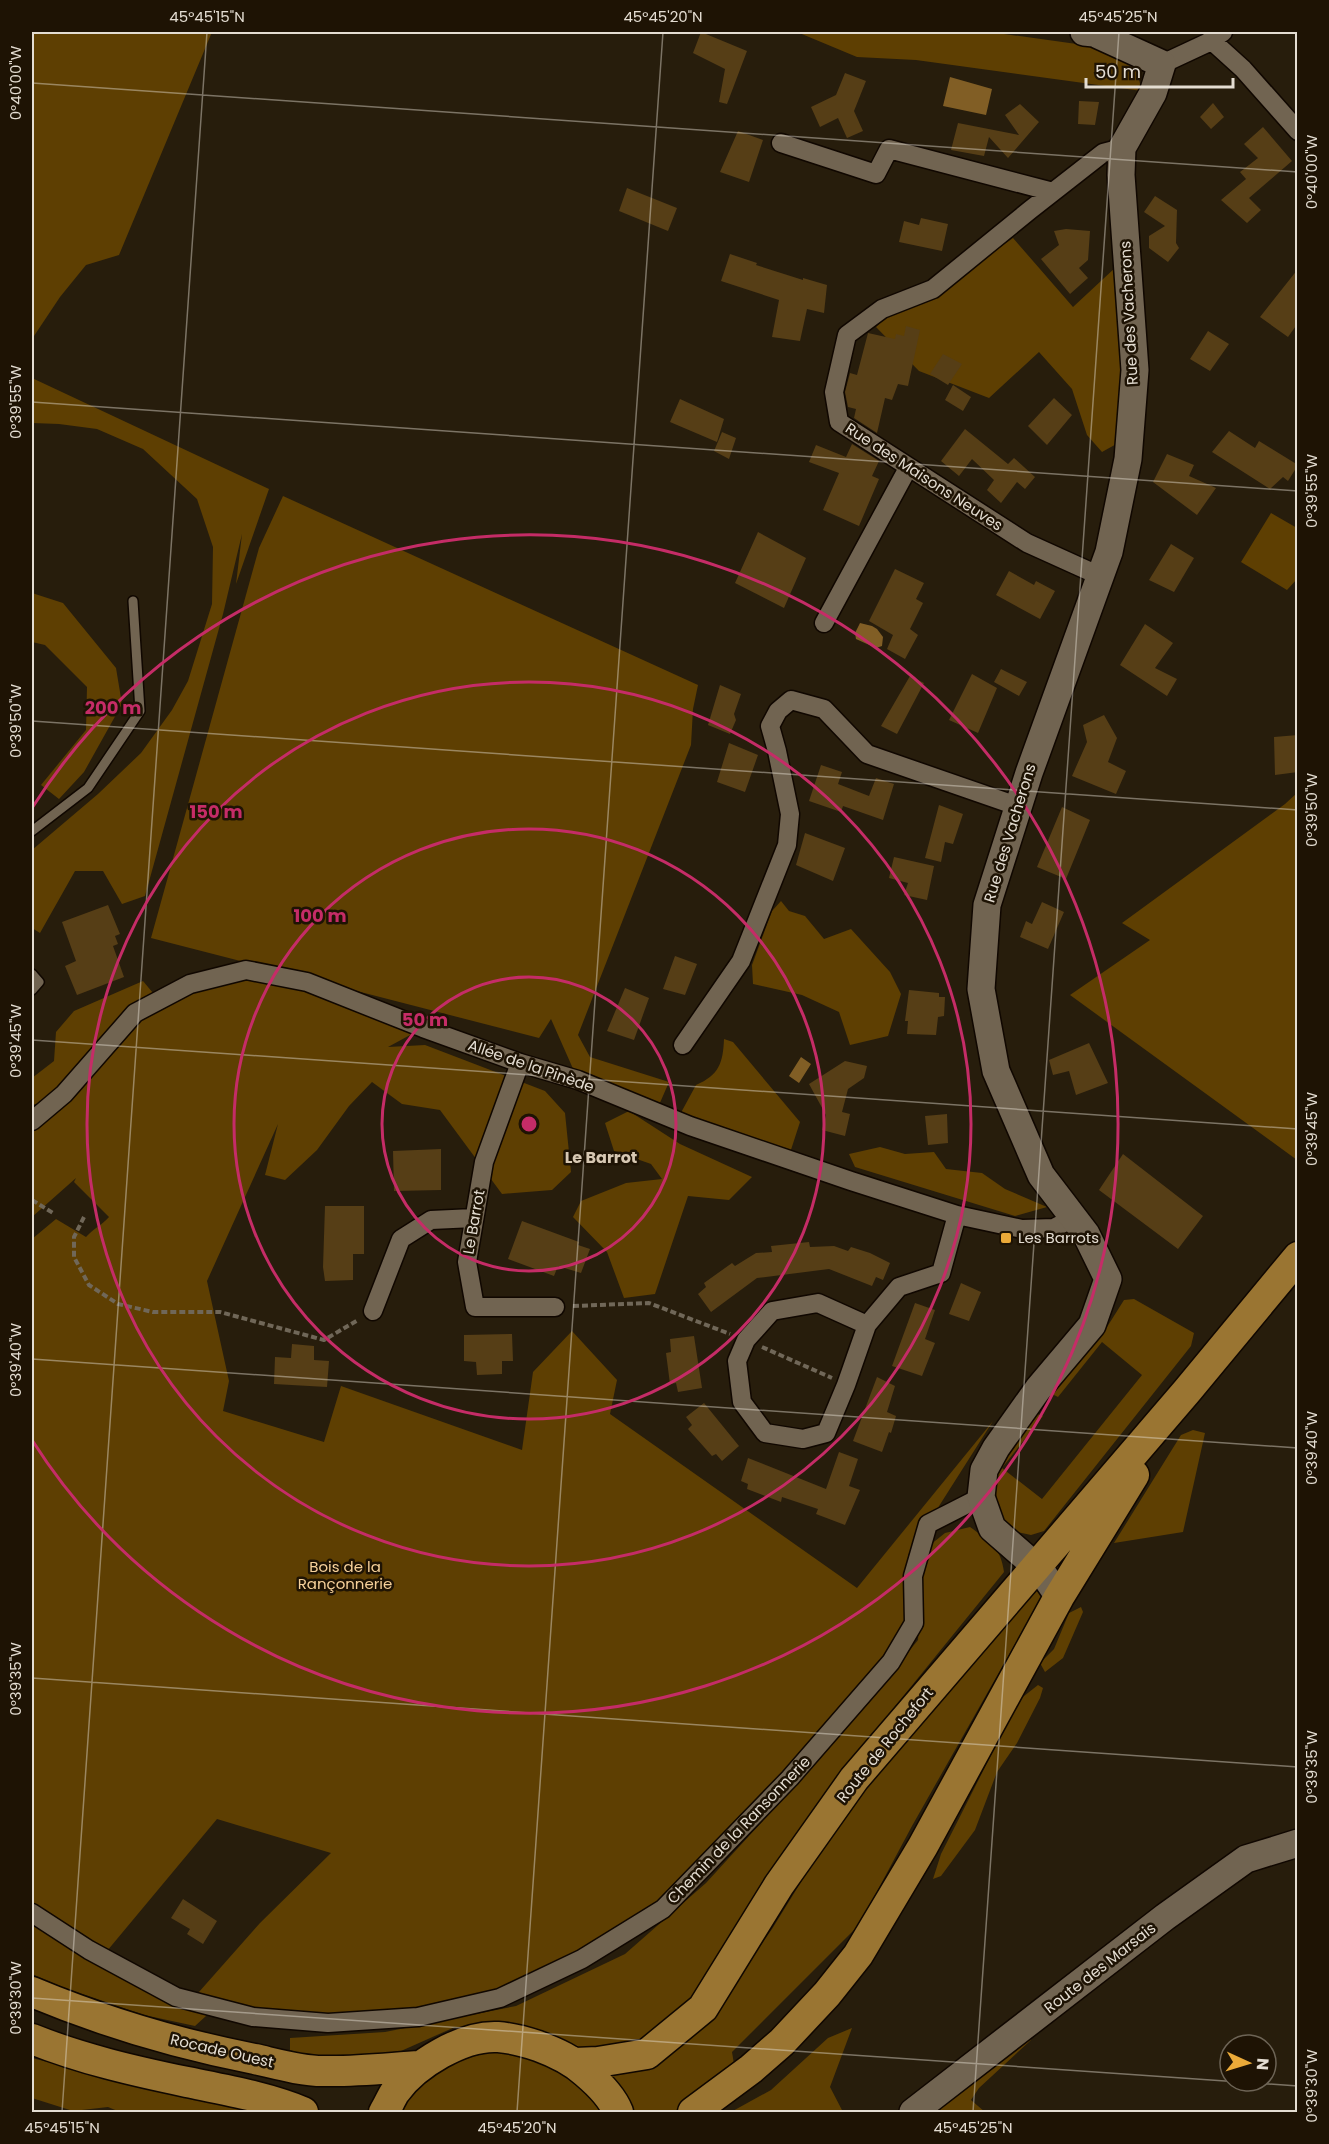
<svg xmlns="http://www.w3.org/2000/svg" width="1329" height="2144" viewBox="0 0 1329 2144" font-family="Poppins,sans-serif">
	<rect width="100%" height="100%" fill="#271d0c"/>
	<!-- green -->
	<path fill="#5e3f02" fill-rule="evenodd" d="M32 32H212L119 255 86 265 60 297 32 339Z
		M797 32H990L1098 47 1126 61 1137 72 1142 91 916 60 857 57Z
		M1013 238 1073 307 1116 267 1126 358 1120 442 1102 452 1087 435 1072 389 1039 352 989 398 919 371 876 327 887 316 939 291Z
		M32 378 269 489 236 584 242 534 223 614 145 896 122 904 103 871H75L40 933 32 928V850L98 794 141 753 172 710 188 681 212 604 213 547 197 499 143 449 97 429 59 424 32 423Z
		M283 496 698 685 693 709 691 745 578 1035 590 1057 669 1082 656 1112 578 1080 551 1019 539 1038 151 938 259 548Z
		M1271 513 1297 528V579L1287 590 1241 562Z
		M32 593 63 603 116 668 122 704 84 772 59 799 41 785 86 730 87 687 45 645 32 642Z
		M1297 793V1160L1070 995 1150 940 1122 923 1285 804Z
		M781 901 789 911 805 916 824 939 851 929 890 972 901 994 888 1036 850 1045 839 1012 802 995 753 984 752 965 772 911Z
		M204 974 277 980 423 1028 388 1047 425 1045 545 1091 565 1113 571 1172 552 1190 502 1194 440 1110 402 1104 372 1082 349 1106 317 1150 285 1180 265 1175 278 1124 207 1281 229 1381 223 1411 324 1442 341 1386 522 1450 533 1372 572 1331 617 1380 610 1414 857 1588 993 1421 908 1555 913 1588 914 1623 663 1909 500 1998 328 2023 204 2005 206 2016 195 2026 144 2015 62 1987 32 1974V1239L56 1219 86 1237C95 1227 101 1226 109 1217L74 1182 76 1178 32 1217V1128L64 1097 32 1105V1078L54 1061 56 1032 74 1011 143 981 158 999ZM217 1819 331 1853 260 1923 191 2001 102 1957Z
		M724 1039 733 1042 800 1122 788 1159 677 1120 696 1085C719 1075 723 1063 724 1039Z
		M629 1111 680 1144 752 1177 729 1200 688 1196 655 1294 624 1298 607 1252 573 1217 581 1201 626 1183 662 1179 651 1164 614 1151 605 1123Z
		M880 1147 905 1154 934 1152 946 1169 982 1173 1005 1189 1047 1207 1015 1216 855 1167 849 1154Z
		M1134 1299 1194 1333 1191 1346 1044 1531 1031 1535 1012 1531 998 1510 994 1476 1002 1459 1037 1414 1043 1416 1002 1468 1042 1499 1142 1375 1102 1342 1058 1397 1054 1395V1390L1107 1327 1124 1300Z
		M1193 1430 1205 1433 1183 1532 1114 1543 1181 1435Z
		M1088 1515 912 1826 859 1925 732 2052 735 2070 681 2112H632L597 2068 717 2008 772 1929 862 1783Z
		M970 1527C988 1540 1001 1547 1004 1572L832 1784 703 2008 598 2062 455 2027 401 2051 322 2060 290 2050V2038L385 2032 516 2006 625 1954 706 1883 841 1735 918 1640 922 1572 930 1545 945 1533Z
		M1081 1607 1083 1612 1063 1658 1045 1672 1040 1663 1054 1649 1069 1613Z
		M1038 1685 1043 1688 1040 1698 1017 1743 997 1772 975 1830 941 1876 933 1879 941 1854 1019 1700Z
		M852 2028 830 2087 843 2112H731L771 2090 828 2038Z
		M1029 2035 1031 2040 979 2088 971 2100 985 2112 941 2111 939 2105Z
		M495 2052 522 2054 571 2077 590 2096 601 2112H398C405 2103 412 2091 421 2082 441 2063 469 2056 495 2052Z
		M32 2058 115 2079 274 2112H120L108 2107 73 2111 32 2098Z"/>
	<!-- water -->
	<path fill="#815e25" d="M950 77 992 89 986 115 943 106Z
		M860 623 872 626 877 629 883 637 882 646 876 648 856 639 855 633Z
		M801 1057 811 1064 799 1083 789 1076Z"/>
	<!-- building -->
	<path fill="#563e16" d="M701 32 747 51 727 104 719 102 725 69 693 53Z
		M845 73 866 81 854 111 863 131 847 138 838 118 820 127 811 107 836 95Z
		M1079 101 1099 102 1095 125 1078 124Z
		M1213 103 1224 117 1211 129 1200 117Z
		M1020 104 1039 122 1008 158 989 137 984 156 951 150 958 123 1019 135 1005 115Z
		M1263 127 1292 161 1249 198 1261 210 1247 223 1221 200 1246 179 1240 172 1258 158 1244 144Z
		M738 131 763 140 749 182 720 172Z
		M627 188 677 208 668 231 619 211Z
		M1155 196 1177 210 1176 243 1179 248 1168 262 1149 248V236L1165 226 1144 212Z
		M921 218 948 224 942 251 899 242 904 221 919 225Z
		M1066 229 1090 231 1088 260 1079 268 1088 278 1070 294 1041 259 1059 245 1054 231Z
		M730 254 757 263 756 265 803 280V278L827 285 824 313 807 309 800 341 772 337 779 300 721 281Z
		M1298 269V323L1288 337 1260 317Z
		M906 326 920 330 908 386 898 384 892 400 885 398 877 433 854 418 856 409 848 407 845 392 850 373 857 375 868 333 895 339 896 334 904 336Z
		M1208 331 1229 344 1210 371 1190 359Z
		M943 354 962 364 948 385 930 374Z
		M953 385 971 397 963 411 945 400Z
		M1054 398 1072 415 1047 445 1028 426Z
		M680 399 724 419 717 442 670 422Z
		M965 429 1008 464 1014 458 1035 477 1025 489 1017 482 1001 503 987 490 994 480 972 459 959 476 941 461Z
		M1229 431 1255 448 1259 441 1298 465 1288 481 1283 477 1270 489 1212 452Z
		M722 432 736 438 729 459 714 451Z
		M852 444 879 461 872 476 879 479 859 526 823 510 839 473 809 462 816 445 846 457Z
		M1167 454 1194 465 1189 476 1216 488 1197 515 1153 482Z
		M758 532 806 558 784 608 735 583Z
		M1171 544 1194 558 1174 592 1149 580Z
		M895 569 924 583 916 599 923 603 910 629 918 635 905 659 887 649 893 635 869 621Z
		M1009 571 1034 585 1036 581 1055 591 1040 619 996 595Z
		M1145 624 1173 643 1155 668 1177 679 1167 696 1120 665Z
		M1001 669 1027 682 1019 696 994 682Z
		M972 674 997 688 978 733 949 720Z
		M910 676 924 683 897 734 881 726Z
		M720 685 741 694 734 714 736 720 730 734 708 725Z
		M1104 715 1117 738 1108 762 1126 771 1116 794 1072 776 1087 742 1083 725Z
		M1298 735V772L1275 775 1274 737Z
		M729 743 758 755 745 792 717 782Z
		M821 765 842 772 838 784 869 796 876 778 894 784 883 820 843 806 841 812 809 801Z
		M939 805 963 814 953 844 945 842 941 862 925 858Z
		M1062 807 1090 820 1066 879 1037 867Z
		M805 833 845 848 833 881 796 865Z
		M894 857 934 866 927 900 904 895 908 883 889 878Z
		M1042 902 1064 912 1048 949 1020 937 1026 921 1032 924Z
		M108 905 120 934 115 936 118 944 113 946 124 977 77 995 65 966 76 961 62 922Z
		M675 956 697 964 685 995 663 989Z
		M625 988 649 998 634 1040 607 1031Z
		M909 990 939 993V997H945L944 1016 938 1017 936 1035 907 1034 908 1021H905Z
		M1089 1043 1108 1083 1076 1095 1069 1071 1053 1075 1049 1060Z
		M845 1061 867 1066 864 1078 848 1089 842 1112 850 1114 845 1136 822 1130 826 1115 809 1084Z
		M947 1114 948 1143 928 1145 925 1116Z
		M441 1149V1190L394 1191 393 1151Z
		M1123 1154 1203 1216 1178 1249 1099 1190Z
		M325 1206H364V1254H353V1280L325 1281 323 1267Z
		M522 1221 579 1242 578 1245 590 1249 581 1273 558 1266 554 1276 508 1259Z
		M809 1242 810 1247 834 1246 848 1251 851 1247 870 1253 890 1263 883 1280 876 1277 872 1286 829 1269 757 1278 711 1312 698 1294 706 1287 704 1283 732 1263 735 1266 756 1253 772 1252 771 1246Z
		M961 1283 981 1292 969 1321 949 1314Z
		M915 1303 935 1310 925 1339 935 1343 922 1376 892 1366Z
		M512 1334 513 1361H502V1374L477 1375 476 1362 464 1361V1335Z
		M694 1336 702 1388 678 1392 676 1383 670 1384 666 1353 671 1352 670 1339Z
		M292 1344 314 1346V1360L329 1361 327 1387 274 1384 275 1357 291 1358Z
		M877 1377 895 1386 887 1412 896 1416 891 1433 889 1432 882 1452 853 1441Z
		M704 1403 739 1446 722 1461 716 1454 712 1456 688 1429 692 1425 686 1417Z
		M839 1452 858 1459 849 1486 860 1490 845 1525 816 1514 818 1509 782 1497 781 1502 747 1489 748 1484 741 1481 748 1458 826 1489Z
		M183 1899 217 1921 203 1944 187 1934 190 1929 171 1918Z"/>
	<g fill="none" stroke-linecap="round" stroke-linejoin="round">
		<defs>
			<path id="lane" d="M32 831 88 788 140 711 133 601
				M32 974 39 982 32 990"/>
			<path id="street" d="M1211 40 1243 69 1298 131
				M1162 64 1207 43 1223 32
				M781 143 876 174 889 149 1053 192
				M1100 576 1027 543 839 422 834 392 847 335 882 309 933 289 1030 210 1103 153 1122 148
				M824 623 908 468
				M683 1045 741 961 787 845 790 814 777 751 770 726 778 711 791 700 824 709 867 754 1017 806
				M520 1063 484 1162 467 1262 475 1307H555
				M32 1121 64 1094 135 1013 190 984 246 970 307 982 423 1028 520 1063 578 1080 690 1126 851 1181 957 1215 1022 1229 1054 1228 1073 1218
				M373 1311 401 1239 431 1220 474 1218
				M867 1325 818 1303 772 1311 746 1340 737 1361 742 1402 765 1433 803 1439 826 1433 846 1385 867 1325 899 1287 941 1273 957 1215
				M32 1913 89 1950 176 1997 253 2017 328 2023 418 2017 500 1998 582 1959 663 1909 790 1778 891 1662 914 1623 913 1576 928 1524 981 1497"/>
			<path id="secondary" d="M1059 1597 1042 1572 992 1528 981 1497 984 1470 996 1448 1038 1389 1092 1325 1108 1279 1086 1234 1041 1175 996 1071 981 989 987 905 1029 773 1109 552 1128 459 1135 370 1121 175 1122 148 1153 93 1162 64 1094 33 1084 32
				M913 2112 1165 1917 1246 1859 1298 1843"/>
			<path id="primary" d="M32 1992C104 2022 178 2044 255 2059 277 2064 301 2071 323 2071 355 2072 388 2068 420 2066
				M32 2039C82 2059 134 2071 187 2082 226 2090 267 2097 303 2112
				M575 2063 598 2062 647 2054 703 2008 779 1885 854 1779 1187 1391 1298 1257
				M384 2112C388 2106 391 2098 395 2092 415 2064 463 2035 498 2037 511 2038 526 2042 538 2046 557 2053 572 2060 586 2073 599 2084 612 2097 618 2112
				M693 2112 751 2069 782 2042 827 1994 858 1955 923 1846 1059 1597 1134 1475"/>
		</defs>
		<!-- lane casing -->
		<use href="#lane" stroke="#100700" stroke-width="12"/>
		<!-- street casing -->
		<use href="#street" stroke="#100700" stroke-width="21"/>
		<!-- secondary casing -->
		<use href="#secondary" stroke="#100700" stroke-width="30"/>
		<!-- primary casing -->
		<use href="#primary" stroke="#100700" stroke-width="33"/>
		<!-- path -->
		<path stroke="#706758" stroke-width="4" stroke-dasharray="6 3" stroke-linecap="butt" d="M32 1200 53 1213
			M84 1217 74 1237V1257L89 1285 118 1304 153 1312H220L324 1340 358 1320
			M573 1306 649 1303 730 1334
			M762 1347 832 1378"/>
		<!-- lane -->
		<use href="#lane" stroke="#716451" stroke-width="9"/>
		<!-- street -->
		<use href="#street" stroke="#716451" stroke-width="18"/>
		<!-- secondary -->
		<use href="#secondary" stroke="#716451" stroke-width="27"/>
		<!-- primary -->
		<use href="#primary" stroke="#9a7532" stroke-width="30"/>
	</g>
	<!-- ticks -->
	<path fill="none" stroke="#e4ddd2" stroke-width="1.5" stroke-opacity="0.45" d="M32 83 1298 172M32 402 1298 491M32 721 1298 810M32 1040 1298 1129M32 1359 1298 1448M32 1678 1298 1767M32 1998 1298 2086M62 2112 207 32M517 2112 663 32M973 2112 1119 32"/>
	<!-- distance rings -->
	<g fill="none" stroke="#c52c67" stroke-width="3">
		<circle cx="529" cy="1124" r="147"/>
		<circle cx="529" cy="1124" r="295"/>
		<circle cx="529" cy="1124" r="442"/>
		<path d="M32 808A589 589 0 1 1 32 1440"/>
	</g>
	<!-- markers -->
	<rect fill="#ebaa39" stroke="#1e1304" stroke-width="2" x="1000" y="1232" width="12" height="12" rx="3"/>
	<g text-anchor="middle" stroke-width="5" stroke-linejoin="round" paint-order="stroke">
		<!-- street labels -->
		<g font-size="15" fill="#e4ddd2" stroke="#1e1304">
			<text transform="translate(1129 313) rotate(-93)" y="5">Rue des Vacherons</text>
			<text transform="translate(924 477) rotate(33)" y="5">Rue des Maisons Neuves</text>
			<text transform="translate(1010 833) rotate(-73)" y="5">Rue des Vacherons</text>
			<text transform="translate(531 1066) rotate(19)" y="5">Allée de la Pinède</text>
			<text transform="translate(474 1222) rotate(-80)" y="5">Le Barrot</text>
			<text transform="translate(885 1745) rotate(-51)" y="5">Route de Rochefort</text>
			<text transform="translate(739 1830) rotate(-46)" y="5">Chemin de la Ransonnerie</text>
			<text transform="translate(1100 1968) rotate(-38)" y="5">Route des Marsais</text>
			<text transform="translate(222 2051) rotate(13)" y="5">Rocade Ouest</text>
		</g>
		<!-- poi labels -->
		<g font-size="15" fill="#e4ddd2" stroke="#1e1304" text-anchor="start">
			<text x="1018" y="1243">Les Barrots</text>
		</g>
		<!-- park labels -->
		<g font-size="15" fill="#f7d19a" stroke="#1e1304">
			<text x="345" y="1572">Bois de la<tspan x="345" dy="17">Rançonnerie</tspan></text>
		</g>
		<!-- neighbourhood labels -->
		<g font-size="16" font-weight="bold" fill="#d7c8b3" stroke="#1e1304">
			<text x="601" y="1163">Le Barrot</text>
		</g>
	</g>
	<circle cx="529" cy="1124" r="9" fill="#c52c67" stroke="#1e1304" stroke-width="3"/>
	<g font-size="18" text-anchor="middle" font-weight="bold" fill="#c52c67" stroke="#1e1304" stroke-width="5" stroke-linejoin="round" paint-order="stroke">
		<text x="113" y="714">200 m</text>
		<text x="216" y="818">150 m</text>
		<text x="320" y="922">100 m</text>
		<text x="425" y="1026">50 m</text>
	</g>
	<!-- border -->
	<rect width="1329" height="2144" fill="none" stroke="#1e1304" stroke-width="66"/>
	<!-- north arrow -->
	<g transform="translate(1248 2063) rotate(94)"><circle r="28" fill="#1e1304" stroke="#6d6456" stroke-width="1.5"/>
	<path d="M0-4.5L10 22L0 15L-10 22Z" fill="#ebaa39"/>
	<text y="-9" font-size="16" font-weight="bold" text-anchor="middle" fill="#e4ddd2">N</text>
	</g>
	<!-- scale -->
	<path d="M1086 78v9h147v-9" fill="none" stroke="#e4ddd2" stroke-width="3"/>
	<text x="1095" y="78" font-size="18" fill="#e4ddd2" stroke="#1e1304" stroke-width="4.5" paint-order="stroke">50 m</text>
	<rect x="33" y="33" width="1263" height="2078" fill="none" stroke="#e4ddd2" stroke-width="2"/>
	<g font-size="15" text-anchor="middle" fill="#e4ddd2">
		<text x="207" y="22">45°45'15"N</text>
		<text x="663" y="22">45°45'20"N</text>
		<text x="1118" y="22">45°45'25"N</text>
		<text transform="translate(16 83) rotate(-90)" y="5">0°40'00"W</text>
		<text transform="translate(1312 172) rotate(-90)" y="5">0°40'00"W</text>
		<text transform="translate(16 402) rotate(-90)" y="5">0°39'55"W</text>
		<text transform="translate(1312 491) rotate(-90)" y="5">0°39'55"W</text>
		<text transform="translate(16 721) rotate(-90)" y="5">0°39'50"W</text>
		<text transform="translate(1312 810) rotate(-90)" y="5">0°39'50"W</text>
		<text transform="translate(16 1041) rotate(-90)" y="5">0°39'45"W</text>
		<text transform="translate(1312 1129) rotate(-90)" y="5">0°39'45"W</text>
		<text transform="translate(16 1360) rotate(-90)" y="5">0°39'40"W</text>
		<text transform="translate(1312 1448) rotate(-90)" y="5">0°39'40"W</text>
		<text transform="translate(16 1679) rotate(-90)" y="5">0°39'35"W</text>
		<text transform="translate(1312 1767) rotate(-90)" y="5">0°39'35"W</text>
		<text transform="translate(16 1998) rotate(-90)" y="5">0°39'30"W</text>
		<text transform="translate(1312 2086) rotate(-90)" y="5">0°39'30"W</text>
		<text x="62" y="2133">45°45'15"N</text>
		<text x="517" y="2133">45°45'20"N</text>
		<text x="973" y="2133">45°45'25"N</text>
	</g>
</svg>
